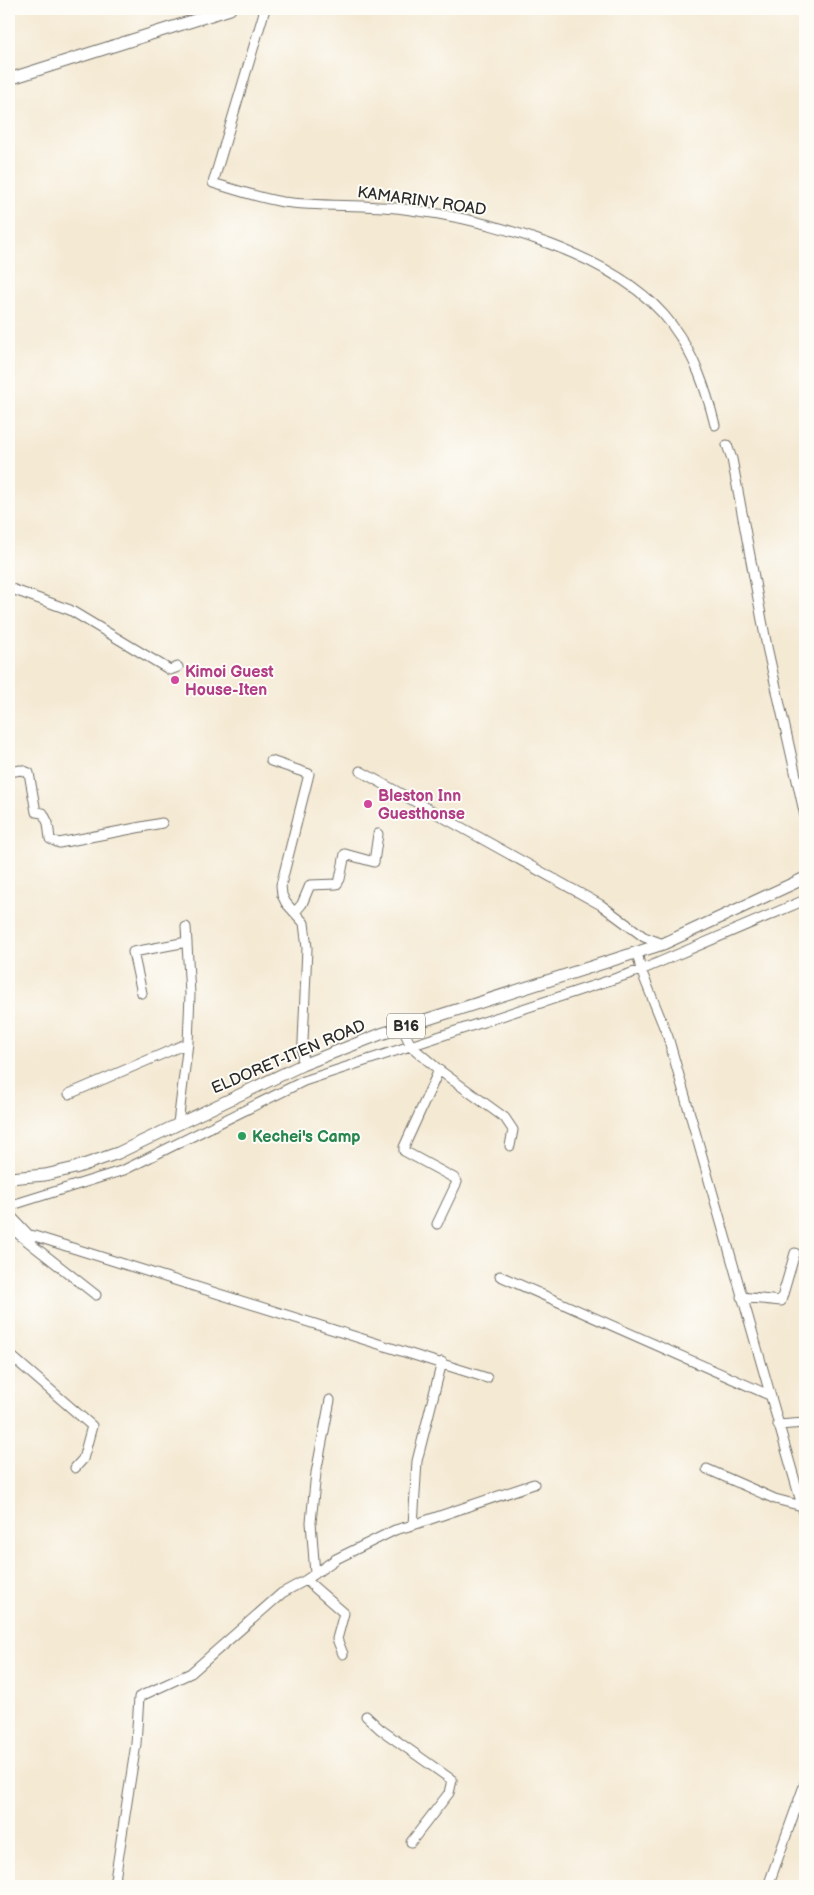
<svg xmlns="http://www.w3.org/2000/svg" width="814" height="1895" viewBox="0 0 814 1895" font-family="'Balsamiq Sans',sans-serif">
	<rect width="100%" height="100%" fill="#fdfcf7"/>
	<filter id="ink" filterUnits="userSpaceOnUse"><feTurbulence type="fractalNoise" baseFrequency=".02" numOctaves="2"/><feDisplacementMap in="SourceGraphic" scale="10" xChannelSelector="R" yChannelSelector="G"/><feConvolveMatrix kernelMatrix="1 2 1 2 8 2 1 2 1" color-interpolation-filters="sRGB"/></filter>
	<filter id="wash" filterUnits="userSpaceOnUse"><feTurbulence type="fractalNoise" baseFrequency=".0096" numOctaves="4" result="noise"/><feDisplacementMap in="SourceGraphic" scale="20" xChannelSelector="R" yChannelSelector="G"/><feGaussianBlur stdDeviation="1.12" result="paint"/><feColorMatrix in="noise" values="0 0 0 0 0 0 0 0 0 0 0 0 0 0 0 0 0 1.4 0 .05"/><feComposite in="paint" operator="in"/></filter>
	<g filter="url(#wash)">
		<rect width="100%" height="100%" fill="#f4e9d3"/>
	</g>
	<g filter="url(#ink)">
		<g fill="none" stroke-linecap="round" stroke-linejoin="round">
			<defs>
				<path id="minor" d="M265 9 213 183C236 190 259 198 283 202 323 207 364 204 404 209 488 219 620 254 672 325 695 356 706 389 715 425
					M727 445 732 459 767 647 805 816
					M9 588 70 610 170 670 178 667
					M271 761 309 774 281 885 282 895 286 903 304 923 307 948 302 1065
					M360 771 601 905 644 937 663 944
					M9 772 21 770 29 773 36 812 43 813 48 823 50 839 59 843 162 823
					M296 911 302 904 310 885 337 884 340 879 345 854 374 862 378 834
					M637 952 641 970 668 1037 805 1516
					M142 993 133 952 187 942
					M402 1027 411 1046 439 1070 505 1118 513 1130 510 1146
					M69 1094 188 1043
					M178 1123 188 1043 190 994 186 927
					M9 1206 124 1170 304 1081 641 970 805 900
					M9 1214 28 1234 487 1378
					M437 1224 457 1182 454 1178 404 1151V1147L439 1070
					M17 1225V1233L96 1295
					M500 1276 769 1395
					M741 1297 781 1301 795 1253
					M9 1354 92 1426 83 1459 75 1468
					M778 1425 805 1423
					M707 1469 775 1499 802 1506
					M413 1525 534 1484
					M315 1574 311 1522 316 1473 330 1400
					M306 1580 344 1613 337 1639 343 1654
					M366 1716 380 1729 452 1780 449 1793 411 1842
					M114 1886 136 1744 139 1697 191 1673 282 1593 306 1580 336 1559 395 1530 413 1525 417 1461 442 1362
					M768 1886 805 1783"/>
				<path id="major" d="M9 79 230 9
					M9 1178 45 1175 75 1168 118 1153 302 1065 381 1034 663 944 805 878"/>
			</defs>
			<!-- minor casing -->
			<use href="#minor" stroke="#716e66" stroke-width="11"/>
			<!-- major casing -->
			<use href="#major" stroke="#716e66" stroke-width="13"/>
			<!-- minor -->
			<use href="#minor" stroke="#fff" stroke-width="9"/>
			<!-- major -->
			<use href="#major" stroke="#fff" stroke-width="11"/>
		</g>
	</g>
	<!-- markers -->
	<g fill="#d1479c" stroke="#fdfcf7" stroke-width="2">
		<circle cx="175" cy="680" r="5"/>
		<circle cx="368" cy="804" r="5"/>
	</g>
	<circle fill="#2e9e5b" stroke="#fdfcf7" stroke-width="2" cx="242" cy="1136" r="5"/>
	<g text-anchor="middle" stroke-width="4" stroke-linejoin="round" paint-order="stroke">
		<!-- shield labels -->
		<rect fill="#fdfcf7" stroke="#6a6a68" stroke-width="1" x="387" y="1013.5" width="38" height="25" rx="4"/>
		<g font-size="15" font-weight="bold" fill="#2b2b2b">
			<text x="406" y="1031">B16</text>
		</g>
		<!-- street labels -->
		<g font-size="16" fill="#2b2b2b" stroke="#fdfcf7">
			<text transform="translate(422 200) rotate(8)" y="6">KAMARINY ROAD</text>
			<text transform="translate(288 1056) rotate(-23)" y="6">ELDORET-ITEN ROAD</text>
		</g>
		<!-- hotel labels -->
		<g font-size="16" font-weight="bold" fill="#b23c85" stroke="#fdfcf7" text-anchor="start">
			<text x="185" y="677">Kimoi Guest<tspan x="185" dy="18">House-Iten</tspan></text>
			<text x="378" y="801">Bleston Inn<tspan x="378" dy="18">Guesthonse</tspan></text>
		</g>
		<!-- leisure labels -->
		<g font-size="16" font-weight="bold" fill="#27864d" stroke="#fdfcf7" text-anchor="start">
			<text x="252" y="1142">Kechei's Camp</text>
		</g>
	</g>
	<!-- margin -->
	<rect width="814" height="1895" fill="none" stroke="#fdfcf7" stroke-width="30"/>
</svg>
